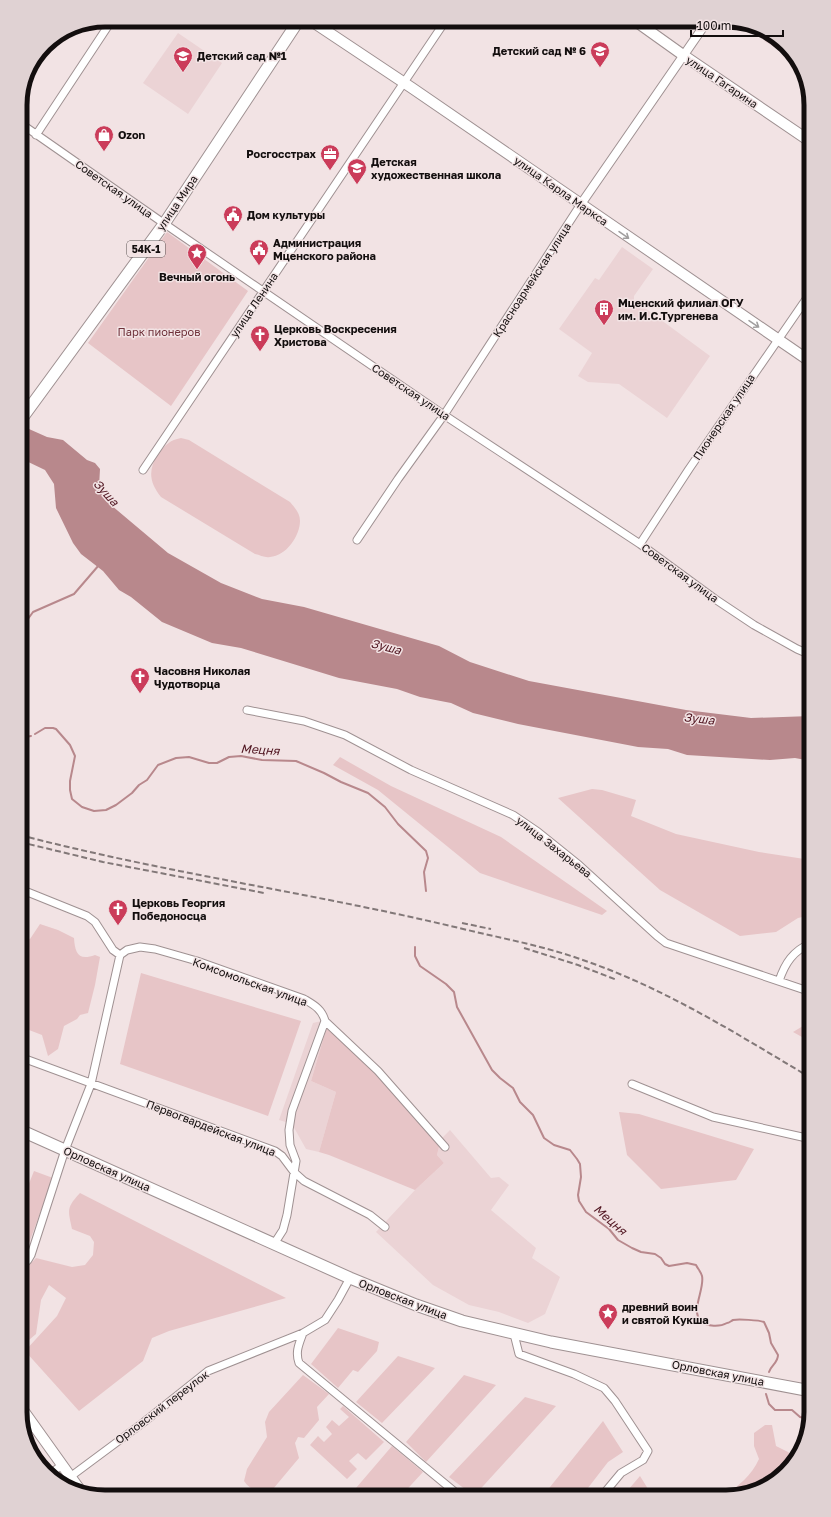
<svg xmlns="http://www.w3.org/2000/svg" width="831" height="1517" viewBox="0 0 831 1517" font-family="'Golos Text',sans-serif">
	<rect width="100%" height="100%" fill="#f2e3e4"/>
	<!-- built -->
	<path fill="#ebd3d5" d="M178 33 222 63 188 114 143 83Z
		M770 33 774 34 793 58 764 41Z
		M622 247 653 269 634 296V300L710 356 667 418 619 384 588 382 578 376 592 353 559 329 595 278 599 280Z
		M329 1019 311 1081 336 1092 319 1152 306 1149 292 1124 279 1120 313 1023Z
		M450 1130 491 1178 499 1177 509 1185 491 1210 536 1248 532 1258 560 1277 545 1314 528 1323 499 1312 469 1305 433 1285 376 1232 415 1190 444 1163 437 1155 441 1139Z"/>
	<!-- green -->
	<path fill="#e7c5c7" d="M167 232 248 291 171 406 88 343Z
		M181 438 189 440 290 502C295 508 300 513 300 521 300 536 286 556 270 557 265 558 260 555 255 554L161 497C149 482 148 470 158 454 165 445 170 440 181 438Z
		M340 757 391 786 501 837 607 911 602 915 480 873 378 790 333 765Z
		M592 789 602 790 636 800 631 816 676 834 759 852 811 860V915L798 918 776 932 740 936 660 890 558 798Z
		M40 924 58 930 74 938C75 953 78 961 95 955L100 957 95 985 88 1013 80 1015 77 1019 64 1026 58 1049 48 1056 42 1035 29 1030 20 1034V938L23 937 30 939Z
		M141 973 301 1021 268 1116 120 1064Z
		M329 1019 379 1067 441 1139 437 1155 444 1163 415 1190 329 1155 319 1152 336 1092 311 1081Z
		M803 1026 811 1027V1042L793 1032Z
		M619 1112 639 1114 754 1149 736 1180 661 1189 627 1155Z
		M34 1171 53 1178 29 1243 26 1244 20 1239V1201L26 1191Z
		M80 1193 286 1298 169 1331 152 1338 143 1361 79 1411 25 1351 57 1316 66 1298 49 1285 41 1300 36 1334 22 1346 20 1344V1274L36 1258 72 1267 85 1265 93 1255 94 1242 90 1236 72 1229C68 1210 66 1208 80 1193Z
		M338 1328 379 1342 377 1351 358 1372 353 1370 338 1388 311 1364Z
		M398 1356 435 1368 382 1423 356 1402Z
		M303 1375 329 1394 317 1407 319 1420 304 1438 298 1437 295 1443 299 1458 268 1495C258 1492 250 1490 244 1481L247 1469 267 1437 265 1422 269 1412Z
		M464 1375 496 1385 426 1462 406 1442Z
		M525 1397 556 1406 474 1496 449 1477Z
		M343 1406 384 1442 366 1460 358 1453 349 1461 357 1469 347 1479 310 1445 318 1436 324 1442 332 1434 326 1427 332 1420 339 1426 349 1417 340 1409Z
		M603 1421 623 1452 608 1462 581 1497H542Z
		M765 1425H772L776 1446 788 1452 797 1460 759 1490 724 1497C738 1486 752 1475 759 1459L754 1446V1433Z
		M392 1446 423 1472 400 1497H365L356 1488Z
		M640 1476 653 1497H622Z
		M440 1487 452 1497H431Z"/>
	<!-- water -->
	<path fill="#b8888c" d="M20 425 47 437 63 440 87 460 95 463 100 469 99 487 105 500 168 553 221 583 262 599 304 607 418 640 439 646 470 662 529 681 686 710 751 718 811 716V761L795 758 770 760 687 755 668 749 638 747 518 724 473 713 451 703 420 697 397 689 339 678 241 648 212 643 162 622 131 597 119 590 103 571 81 554 73 543 56 508 54 484 45 470 20 458Z"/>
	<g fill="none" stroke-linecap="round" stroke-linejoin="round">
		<!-- stream -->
		<path stroke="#b8888c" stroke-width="2" d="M20 630 33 612 74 594 99 565
			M35 734 45 728H53L56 729 70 745 75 756 70 781V790L72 799 82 807 94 811 106 810 116 805 132 793 139 785 147 780 158 765 176 758 189 757 209 763H217L229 757 241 756 262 760 296 761 324 773 341 782 368 793 385 807 398 824 426 851 428 858 424 872 426 891
			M20 738 31 736
			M415 947V956L420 966 446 984 454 992 457 1007 492 1070 500 1078 513 1088 520 1102 533 1115 544 1138 554 1145 570 1150 577 1159 580 1164 581 1177 578 1195 579 1201 586 1212 609 1229 618 1240 632 1248 641 1252 655 1254 661 1258 665 1264 669 1266 687 1263 696 1265C698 1269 701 1272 702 1276 705 1289 690 1311 701 1321 707 1327 720 1327 727 1323 729 1323 731 1321 733 1320 738 1319 759 1320 764 1322L769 1333 771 1343 778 1355C778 1363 771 1365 769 1372
			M766 1394 769 1404 775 1410H792L800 1417 809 1419"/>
		<defs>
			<path id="minor" d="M20 123 159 220 444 415 640 544 715 599 754 625 797 649 811 655
				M36 135 112 20
				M143 470 446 20
				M357 540 398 479 444 415 581 204
				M640 544 689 469 811 292
				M247 710 304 721 345 735 411 770 513 815 538 832 579 865 657 936 666 943 811 992
				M20 889 87 916 95 922 113 950 120 955
				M120 955 127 950 140 947 155 949 197 961 304 999C314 1005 322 1009 325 1021L378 1071 445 1147
				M779 981C785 963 793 951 811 943
				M20 1057 275 1151 282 1156 294 1172 304 1181 370 1215 385 1227
				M632 1084 713 1117 811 1139
				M274 1244 283 1230 287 1215 296 1161 290 1145 289 1130 292 1111 325 1021
				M20 1268 28 1260 31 1255 65 1150 91 1084 120 955
				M303 1333C299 1344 295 1352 299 1363L461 1497
				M514 1334 519 1354 574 1374 604 1388 615 1401 648 1451 643 1460 621 1473 601 1497
				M50 1474 62 1465
				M70 1477 144 1422 208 1371 303 1333 325 1320 338 1300 350 1278"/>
			<path id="tertiary" d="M581 204 708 20"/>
			<path id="secondary" d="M310 20 412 88 811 362
				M634 20 683 55 811 142
				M20 1406 80 1490"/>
			<path id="primary" d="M20 421 164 224 299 20
				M20 1130 350 1278 416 1305 462 1321 551 1342 811 1391"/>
		</defs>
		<!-- minor casing -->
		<use href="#minor" stroke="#9f9192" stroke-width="9"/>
		<!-- tertiary casing -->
		<use href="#tertiary" stroke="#9f9192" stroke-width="10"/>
		<!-- secondary casing -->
		<use href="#secondary" stroke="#9f9192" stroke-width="12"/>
		<!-- primary casing -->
		<use href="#primary" stroke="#9f9192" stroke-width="13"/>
		<!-- minor -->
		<use href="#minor" stroke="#fff" stroke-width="7"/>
		<!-- tertiary -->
		<use href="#tertiary" stroke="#fff" stroke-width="8"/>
		<!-- secondary -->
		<use href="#secondary" stroke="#fff" stroke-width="10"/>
		<!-- primary -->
		<use href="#primary" stroke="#fff" stroke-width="11"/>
		<!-- rail -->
		<path stroke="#827878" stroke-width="2" stroke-dasharray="6 3" stroke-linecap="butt" d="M20 835C165 873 313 893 459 928 500 938 540 945 580 959 663 987 737 1034 811 1078
			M20 842 103 862 264 893
			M462 923 491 929
			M524 948 578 965 617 980"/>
	</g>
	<!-- one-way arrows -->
	<defs><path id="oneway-shaft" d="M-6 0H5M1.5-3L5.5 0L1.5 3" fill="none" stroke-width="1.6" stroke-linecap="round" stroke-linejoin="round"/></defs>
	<g stroke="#a19f9f">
		<use href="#oneway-shaft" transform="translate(624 235) rotate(35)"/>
		<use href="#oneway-shaft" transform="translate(754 324) rotate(34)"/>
	</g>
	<!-- icons -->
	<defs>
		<symbol id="school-pin" viewBox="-11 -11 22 30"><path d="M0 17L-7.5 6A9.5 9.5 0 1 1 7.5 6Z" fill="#cb3c5a" stroke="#f2e3e4"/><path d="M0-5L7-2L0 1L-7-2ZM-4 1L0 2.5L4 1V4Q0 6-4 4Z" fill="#fff"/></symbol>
		<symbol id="shop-pin" viewBox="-11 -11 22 30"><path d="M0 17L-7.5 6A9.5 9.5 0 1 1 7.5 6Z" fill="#cb3c5a" stroke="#f2e3e4"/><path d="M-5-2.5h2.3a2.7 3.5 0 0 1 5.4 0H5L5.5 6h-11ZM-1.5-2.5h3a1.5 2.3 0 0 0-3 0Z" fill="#fff"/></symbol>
		<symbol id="office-pin" viewBox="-11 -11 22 30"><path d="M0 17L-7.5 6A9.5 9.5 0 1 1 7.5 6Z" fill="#cb3c5a" stroke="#f2e3e4"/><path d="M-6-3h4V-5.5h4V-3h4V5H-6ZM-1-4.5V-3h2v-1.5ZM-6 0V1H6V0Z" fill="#fff"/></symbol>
		<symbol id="civic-pin" viewBox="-11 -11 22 30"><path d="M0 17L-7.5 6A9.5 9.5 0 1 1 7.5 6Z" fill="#cb3c5a" stroke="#f2e3e4"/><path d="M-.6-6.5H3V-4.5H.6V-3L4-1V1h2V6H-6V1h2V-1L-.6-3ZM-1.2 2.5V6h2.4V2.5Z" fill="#fff"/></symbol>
		<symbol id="sight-pin" viewBox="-11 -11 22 30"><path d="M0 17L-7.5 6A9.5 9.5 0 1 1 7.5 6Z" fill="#cb3c5a" stroke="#f2e3e4"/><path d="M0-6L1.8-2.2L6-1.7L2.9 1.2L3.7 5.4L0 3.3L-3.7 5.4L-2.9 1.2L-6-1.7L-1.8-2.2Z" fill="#fff"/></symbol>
		<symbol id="building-pin" viewBox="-11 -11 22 30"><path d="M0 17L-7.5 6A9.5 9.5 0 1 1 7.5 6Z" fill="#cb3c5a" stroke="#f2e3e4"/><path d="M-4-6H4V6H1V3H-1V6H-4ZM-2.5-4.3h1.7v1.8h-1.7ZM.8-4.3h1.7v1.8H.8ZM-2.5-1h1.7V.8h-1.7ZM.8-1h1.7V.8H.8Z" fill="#fff"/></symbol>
		<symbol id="church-pin" viewBox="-11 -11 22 30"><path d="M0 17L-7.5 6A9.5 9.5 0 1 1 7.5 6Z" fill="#cb3c5a" stroke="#f2e3e4"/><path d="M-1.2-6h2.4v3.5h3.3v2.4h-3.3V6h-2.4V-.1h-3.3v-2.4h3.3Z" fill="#fff"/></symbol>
	</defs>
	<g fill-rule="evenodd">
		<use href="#school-pin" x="589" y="40" width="22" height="30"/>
		<use href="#school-pin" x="172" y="45" width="22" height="30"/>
		<use href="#shop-pin" x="93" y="124" width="22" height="30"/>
		<use href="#office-pin" x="319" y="143" width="22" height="30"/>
		<use href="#school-pin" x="346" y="157" width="22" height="30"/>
		<use href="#civic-pin" x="222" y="204" width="22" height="30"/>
		<use href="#civic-pin" x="248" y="238" width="22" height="30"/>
		<use href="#sight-pin" x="186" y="242" width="22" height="30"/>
		<use href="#building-pin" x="593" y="298" width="22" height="30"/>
		<use href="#church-pin" x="249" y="324" width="22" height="30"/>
		<use href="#church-pin" x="129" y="666" width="22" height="30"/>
		<use href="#church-pin" x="107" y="898" width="22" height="30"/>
		<use href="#sight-pin" x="597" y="1302" width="22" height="30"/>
	</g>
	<g text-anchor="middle" stroke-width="3" stroke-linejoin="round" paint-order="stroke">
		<!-- shield labels -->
		<rect fill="#f2e3e4" stroke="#564e4e" stroke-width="1" x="127" y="241" width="38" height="16" rx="3"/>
		<g font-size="10" font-weight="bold" fill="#130e0e">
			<text x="146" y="253">54К-1</text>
		</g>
		<!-- poi labels -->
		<g font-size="11" font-weight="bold" fill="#130e0e" stroke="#f2e3e4" text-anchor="start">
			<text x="586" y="55" text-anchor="end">Детский сад № 6</text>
			<text x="197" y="60">Детский сад №1</text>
			<text x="118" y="139">Ozon</text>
			<text x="316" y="158" text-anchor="end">Росгосстрах</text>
			<text x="371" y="166">Детская<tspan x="371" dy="13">художественная школа</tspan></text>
			<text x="247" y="219">Дом культуры</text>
			<text x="273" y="247">Администрация<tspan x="273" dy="13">Мценского района</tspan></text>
			<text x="197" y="281" text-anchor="middle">Вечный огонь</text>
			<text x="618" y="307">Мценский филиал ОГУ<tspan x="618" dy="13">им. И.С.Тургенева</tspan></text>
			<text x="274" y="333">Церковь Воскресения<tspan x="274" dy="13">Христова</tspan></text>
			<text x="154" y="675">Часовня Николая<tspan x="154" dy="13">Чудотворца</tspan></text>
			<text x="132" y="907">Церковь Георгия<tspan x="132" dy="13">Победоносца</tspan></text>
			<text x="622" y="1311">древний воин<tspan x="622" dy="13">и святой Кукша</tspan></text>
		</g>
		<!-- street labels -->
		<g font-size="11" fill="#130e0e" stroke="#f2e3e4">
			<text transform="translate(722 82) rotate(34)" y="4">улица Гагарина</text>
			<text transform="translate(114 189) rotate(35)" y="4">Советская улица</text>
			<text transform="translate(561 191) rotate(35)" y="4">улица Карла Маркса</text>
			<text transform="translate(177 203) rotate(-56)" y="4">улица Мира</text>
			<text transform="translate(532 280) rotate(-57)" y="4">Красноармейская улица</text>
			<text transform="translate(254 305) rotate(-56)" y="4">улица Ленина</text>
			<text transform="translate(411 392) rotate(34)" y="4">Советская улица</text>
			<text transform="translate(724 417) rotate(-56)" y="4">Пионерская улица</text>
			<text transform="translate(680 573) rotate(36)" y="4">Советская улица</text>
			<text transform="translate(554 847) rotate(38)" y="4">улица Захарьева</text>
			<text transform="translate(250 982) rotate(20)" y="4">Комсомольская улица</text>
			<text transform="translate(211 1128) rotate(21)" y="4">Первогвардейская улица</text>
			<text transform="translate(107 1169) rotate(24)" y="4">Орловская улица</text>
			<text transform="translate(403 1299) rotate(21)" y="4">Орловская улица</text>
			<text transform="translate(718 1373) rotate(11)" y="4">Орловская улица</text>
			<text transform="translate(162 1407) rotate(-37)" y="4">Орловский переулок</text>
		</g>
		<!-- park labels -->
		<g font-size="11" fill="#6f313a" stroke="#f2e3e4">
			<text x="159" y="336">Парк пионеров</text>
		</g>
		<!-- water labels -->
		<g font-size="12" font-style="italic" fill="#501520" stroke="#f2e3e4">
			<text transform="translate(106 493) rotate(48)" y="4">Зуша</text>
			<text transform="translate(386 647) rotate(15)" y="4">Зуша</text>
			<text transform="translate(699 719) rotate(6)" y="4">Зуша</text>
			<text transform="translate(260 750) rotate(4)" y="4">Мецня</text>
			<text transform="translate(610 1220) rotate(41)" y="4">Мецня</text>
		</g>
	</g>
	<!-- crop -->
	<path d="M0 0H831V1517H0ZM105 27H726A78 78 0 0 1 804 105V1412A78 78 0 0 1 726 1490H105A78 78 0 0 1 27 1412V105A78 78 0 0 1 105 27Z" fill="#e0d2d3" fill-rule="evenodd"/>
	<path fill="none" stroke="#130e0e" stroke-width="5" d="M105 27H726A78 78 0 0 1 804 105V1412A78 78 0 0 1 726 1490H105A78 78 0 0 1 27 1412V105A78 78 0 0 1 105 27Z"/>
	<!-- scale -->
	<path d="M691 30v6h92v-6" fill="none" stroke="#130e0e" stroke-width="2"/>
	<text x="697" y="30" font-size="12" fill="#130e0e" stroke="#f2e3e4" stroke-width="3" paint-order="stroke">100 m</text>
</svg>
